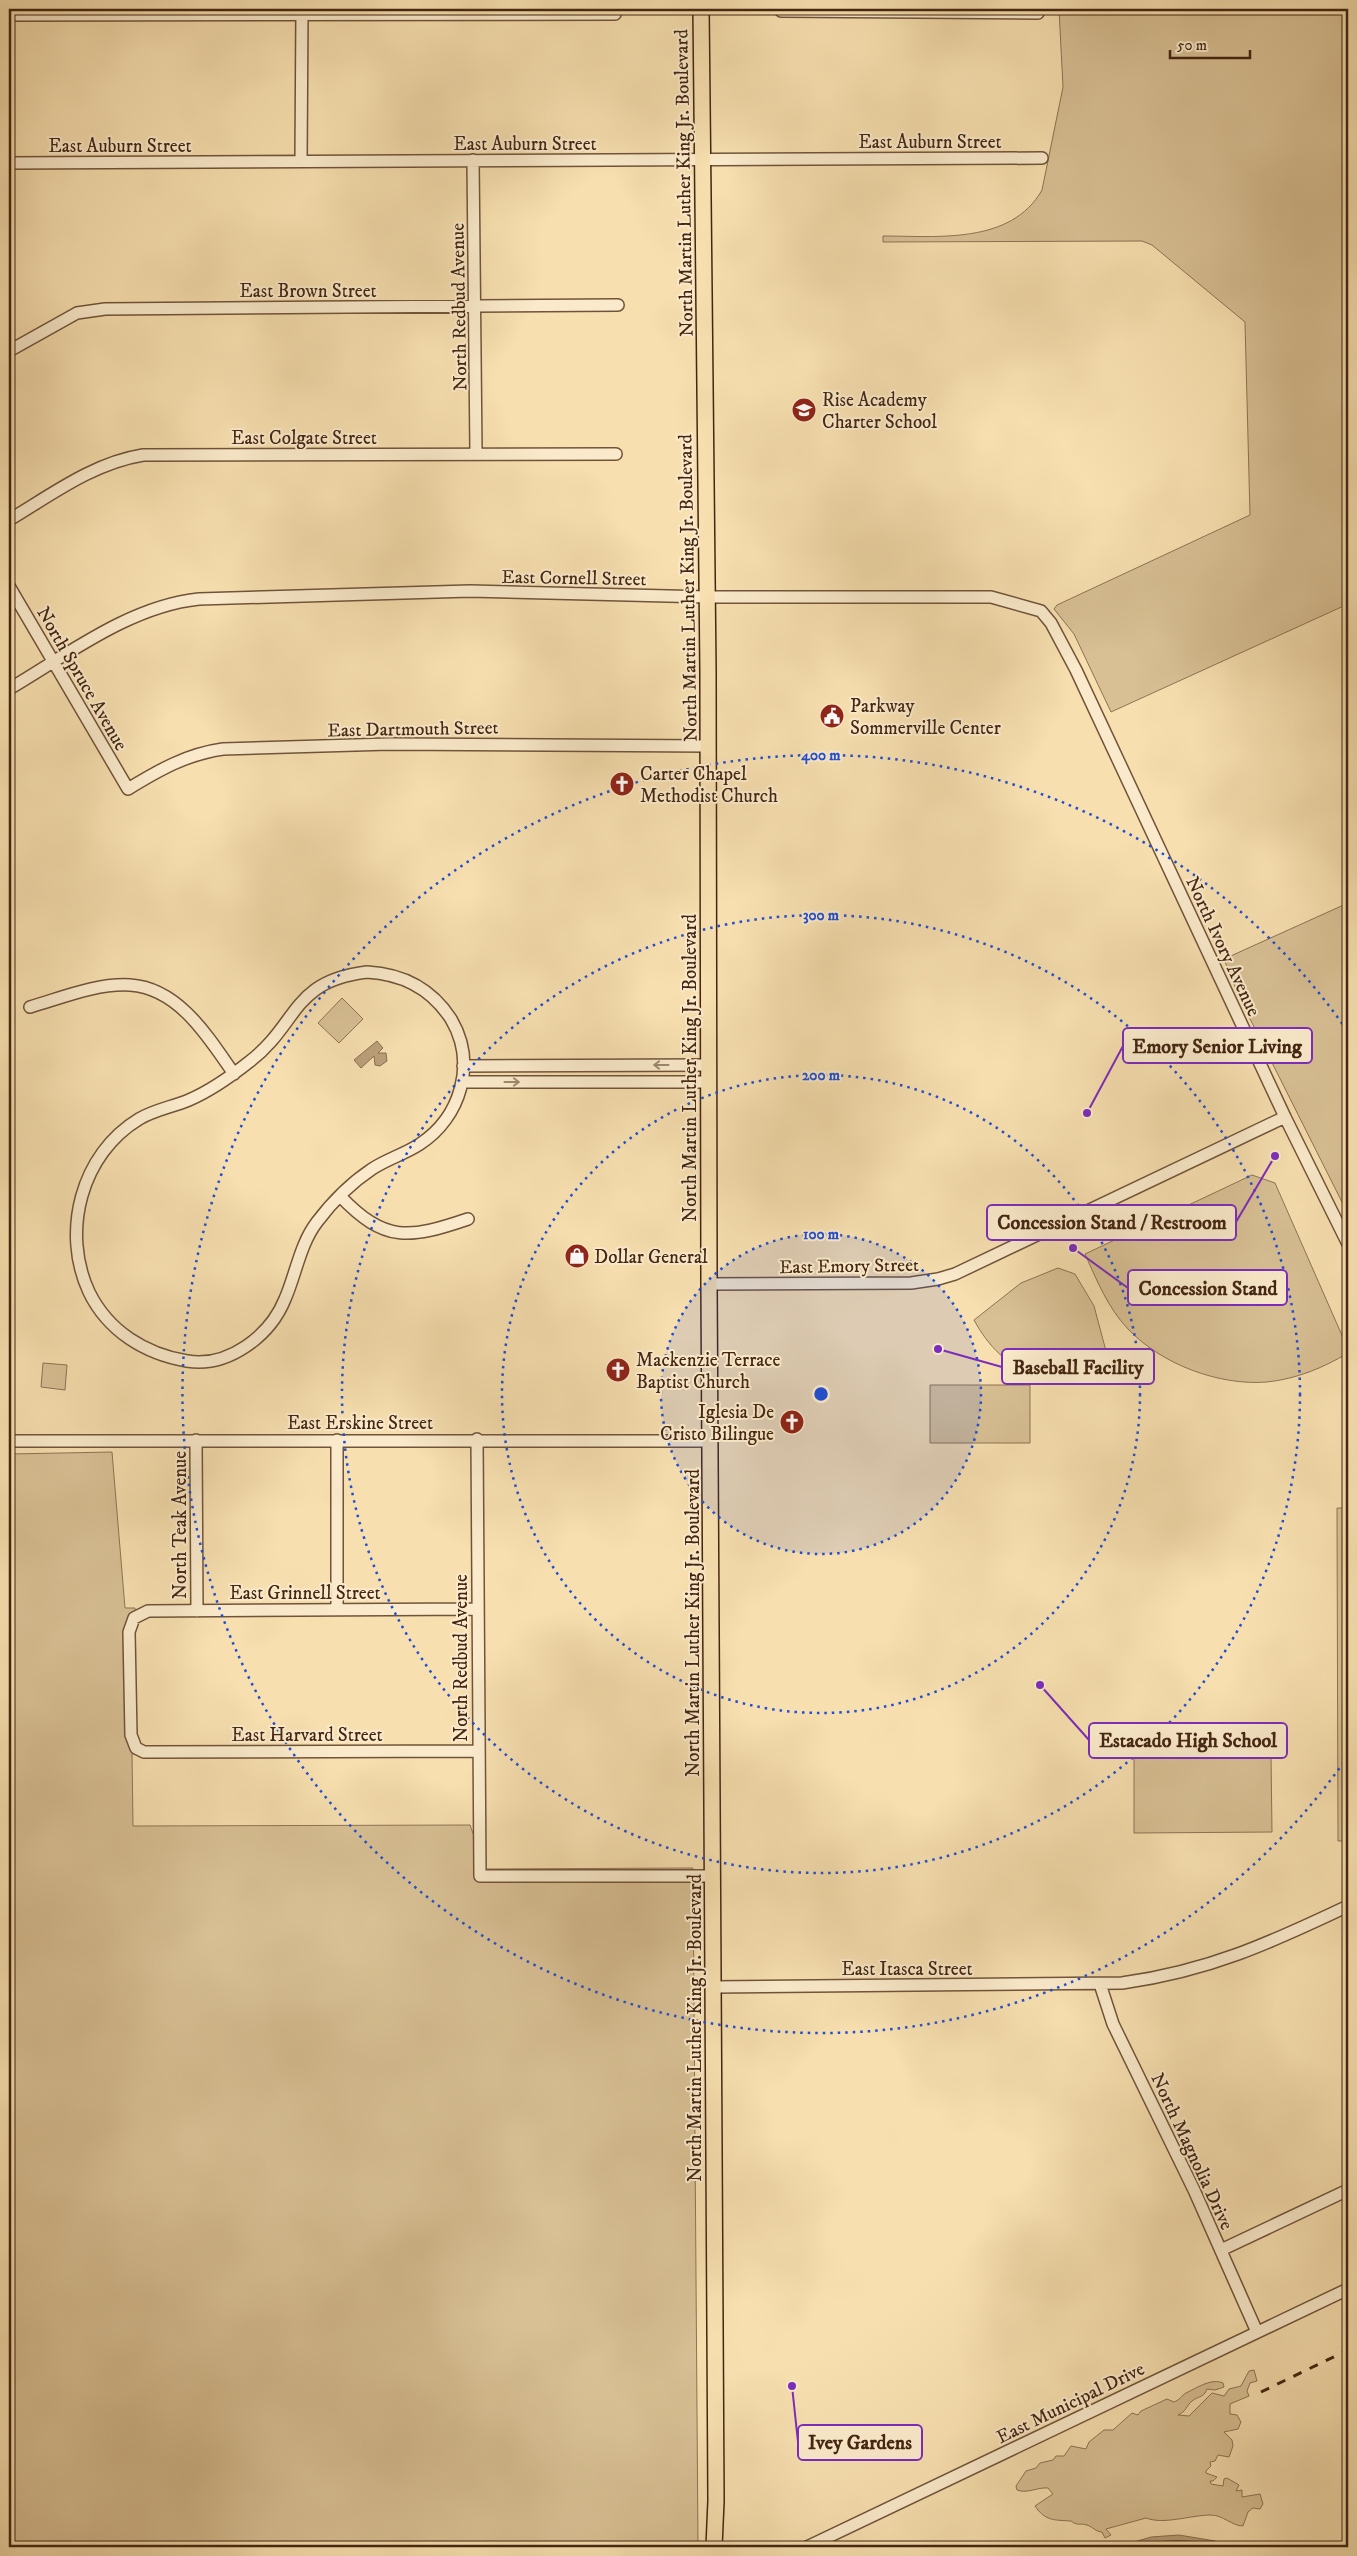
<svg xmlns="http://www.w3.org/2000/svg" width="1357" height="2556" viewBox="0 0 1357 2556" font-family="'IM FELL DW Pica',serif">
	<rect width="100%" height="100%" fill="#f7dfaf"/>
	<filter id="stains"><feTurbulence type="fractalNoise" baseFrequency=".004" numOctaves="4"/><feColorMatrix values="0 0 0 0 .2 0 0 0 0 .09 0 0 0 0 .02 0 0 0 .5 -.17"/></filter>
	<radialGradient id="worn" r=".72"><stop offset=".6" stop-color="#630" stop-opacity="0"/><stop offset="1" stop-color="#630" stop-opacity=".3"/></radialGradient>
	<!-- green -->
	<path fill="#d8c094" stroke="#8e7354" d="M1059 9H1348V604L1111 712 1074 634 1054 609 1057 605 1250 515 1245 322 1152 245 1142 241 883 242V236C936 236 1011 245 1042 190L1063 87Z
		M1348 903V1214L1239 997 1224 959Z
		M342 998 363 1019 339 1043 318 1023Z
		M1252 1175 1275 1183 1348 1349V1353C1323 1368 1296 1379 1267 1382 1219 1386 1161 1364 1128 1329 1108 1308 1097 1281 1085 1254Z
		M1058 1268 1075 1274 1094 1306 1110 1366C1054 1395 1003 1374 974 1320L1021 1283Z
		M43 1363 67 1365 65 1390 41 1387Z
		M930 1385H1030V1443H930Z
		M112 1452 125 1608H135L136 1753 132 1754 133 1826 470 1825 486 1869 693 1868 698 2547H9V1454Z
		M1337 1508H1348V1841H1338Z
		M1271 1754 1272 1832 1134 1833V1755Z
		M1254 2370 1257 2381 1250 2383 1247 2391 1249 2396 1230 2404V2414L1237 2415 1241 2422 1238 2429 1224 2432 1232 2440 1233 2446 1229 2457 1218 2455 1215 2461 1210 2462 1211 2466 1206 2471V2473L1217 2477 1213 2481H1210L1211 2484 1223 2486 1224 2479 1227 2478 1239 2485 1236 2491 1242 2490V2497L1260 2494 1263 2504 1260 2509 1253 2508 1248 2512 1243 2526C1232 2526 1223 2515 1211 2515 1191 2515 1164 2525 1146 2518L1106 2529 1111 2535 1105 2538 1102 2532C1096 2532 1093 2527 1087 2525 1080 2523 1077 2526 1071 2521 1054 2520 1045 2521 1035 2506L1053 2494 1048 2488C1037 2487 1028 2494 1017 2490L1016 2486 1026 2471 1036 2468 1040 2463 1053 2460 1056 2456H1064L1071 2446 1086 2449 1089 2442 1104 2430H1113L1132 2413 1138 2415 1141 2411 1167 2399 1174 2402C1180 2400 1182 2395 1186 2393 1198 2387 1212 2378 1223 2383L1224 2387 1215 2390 1207 2389C1204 2398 1198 2396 1192 2401 1186 2406 1186 2412 1178 2415L1189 2416 1212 2393 1224 2396 1229 2389 1241 2386 1249 2371Z"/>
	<!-- water -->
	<path fill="#baa07a" stroke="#8a6f51" d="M377 1041 383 1048 378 1053H386L387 1061 380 1066 375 1065 374 1056 361 1068 354 1060Z
		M1179 2535 1215 2541 1233 2547H1117L1151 2537Z"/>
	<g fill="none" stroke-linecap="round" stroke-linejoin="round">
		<!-- shore -->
		<path stroke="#7e6346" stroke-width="1" d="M1133 2547C1160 2539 1191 2538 1218 2547"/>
		<defs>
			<path id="minor" d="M781 11 1038 13V9
				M9 15 615 14
				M473 160 476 453
				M301 161 302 9
				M9 163 1042 158
				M9 351 77 313 105 309 618 305
				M9 520C51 495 93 463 143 455L616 454
				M9 586 128 789C159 770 187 754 223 749L389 744 709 746
				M9 689C67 655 130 606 199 599L470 591 708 597H991L1041 611 1051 623 1076 670 1285 1117 1348 1244
				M367 972C403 974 431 988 451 1019 477 1063 461 1117 420 1144 405 1154 387 1159 372 1169 351 1183 332 1202 317 1222 300 1244 296 1274 285 1299 270 1336 228 1368 187 1361 145 1354 108 1331 89 1292 61 1232 81 1154 139 1119 154 1110 172 1107 189 1100 210 1091 230 1077 249 1062 299 1024 291 981 367 972Z
				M30 1007C61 998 97 983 130 985 179 988 209 1038 234 1074
				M463 1066 710 1065
				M463 1082H710
				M340 1196C385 1243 409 1239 468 1219
				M709 1284 911 1283 938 1279 955 1274 1285 1117
				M477 1439 480 1876H713
				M196 1440 197 1611
				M337 1440V1609
				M9 1441H711
				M478 1609 148 1611 134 1618 129 1632 131 1735 136 1748 144 1752 478 1751
				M1100 1984 1113 2024 1194 2190 1257 2332
				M714 1987 1122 1983C1209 1971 1270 1943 1348 1906
				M1221 2250 1348 2190
				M807 2547 1348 2289"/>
			<path id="major" d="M701 9 708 671 709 1284 716 2501 714 2547"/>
		</defs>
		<!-- minor casing -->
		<use href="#minor" stroke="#70543a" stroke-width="14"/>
		<!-- major casing -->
		<use href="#major" stroke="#432613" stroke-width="18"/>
		<!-- minor -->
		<use href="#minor" stroke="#faeacb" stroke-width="11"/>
		<!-- major -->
		<use href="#major" stroke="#f7dfaf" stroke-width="15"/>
		<!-- rail -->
		<path stroke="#432613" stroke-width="3" stroke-dasharray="9 9" stroke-linecap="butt" d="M1261 2392 1348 2350"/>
	</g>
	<!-- one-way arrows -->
	<defs><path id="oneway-shaft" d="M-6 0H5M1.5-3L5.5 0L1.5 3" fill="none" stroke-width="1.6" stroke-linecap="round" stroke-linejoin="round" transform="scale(1.25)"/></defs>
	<g stroke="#9e886f">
		<use href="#oneway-shaft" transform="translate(661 1065) rotate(180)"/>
		<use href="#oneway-shaft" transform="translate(512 1082)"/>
	</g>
	<!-- distance rings -->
	<circle cx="821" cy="1394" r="160" fill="#1d4ed8" fill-opacity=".12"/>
	<g fill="none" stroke="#1d4ed8" stroke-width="2.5" stroke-dasharray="2.5 5">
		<circle cx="821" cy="1394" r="160"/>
		<circle cx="821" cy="1394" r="319"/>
		<circle cx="821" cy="1394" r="479"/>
		<path d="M1348 1756A639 639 0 1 1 1348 1032"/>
	</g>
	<!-- icons -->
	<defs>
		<symbol id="school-disc" viewBox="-11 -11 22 22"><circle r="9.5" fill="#8f2418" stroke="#faeacb"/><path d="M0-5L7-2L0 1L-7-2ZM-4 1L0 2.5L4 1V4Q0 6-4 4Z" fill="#fff"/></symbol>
		<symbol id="civic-disc" viewBox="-11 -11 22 22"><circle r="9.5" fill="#8f2418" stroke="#faeacb"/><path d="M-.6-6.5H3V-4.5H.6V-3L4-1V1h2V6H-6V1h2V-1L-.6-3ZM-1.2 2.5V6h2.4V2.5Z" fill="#fff"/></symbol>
		<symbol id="church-disc" viewBox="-11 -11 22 22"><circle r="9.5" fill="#8f2418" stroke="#faeacb"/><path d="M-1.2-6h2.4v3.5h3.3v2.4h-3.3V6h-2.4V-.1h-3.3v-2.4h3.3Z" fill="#fff"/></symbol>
		<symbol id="shop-disc" viewBox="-11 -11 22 22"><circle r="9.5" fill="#8f2418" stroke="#faeacb"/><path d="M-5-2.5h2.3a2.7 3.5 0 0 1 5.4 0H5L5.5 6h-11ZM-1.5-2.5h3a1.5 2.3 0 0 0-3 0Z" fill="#fff"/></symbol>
	</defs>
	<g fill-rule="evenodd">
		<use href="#school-disc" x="790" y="396" width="28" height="28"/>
		<use href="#civic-disc" x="818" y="702" width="28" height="28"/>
		<use href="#church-disc" x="608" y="770" width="28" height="28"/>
		<use href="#shop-disc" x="563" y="1242" width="28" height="28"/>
		<use href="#church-disc" x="604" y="1356" width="28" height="28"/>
		<use href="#church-disc" x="778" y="1408" width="28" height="28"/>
	</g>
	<g text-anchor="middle" stroke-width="4" stroke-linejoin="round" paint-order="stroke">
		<!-- street labels -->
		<g font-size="19" fill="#432613" stroke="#faeacb">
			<text x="930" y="148">East Auburn Street</text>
			<text x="525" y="150">East Auburn Street</text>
			<text x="120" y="152">East Auburn Street</text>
			<text transform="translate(683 183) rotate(-91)" y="7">North Martin Luther King Jr. Boulevard</text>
			<text x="308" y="297">East Brown Street</text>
			<text transform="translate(458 307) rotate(-91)" y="7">North Redbud Avenue</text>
			<text x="304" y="444">East Colgate Street</text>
			<text transform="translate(574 577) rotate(1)" y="7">East Cornell Street</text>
			<text transform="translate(687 588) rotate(-91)" y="7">North Martin Luther King Jr. Boulevard</text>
			<text transform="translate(83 678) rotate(60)" y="7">North Spruce Avenue</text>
			<text transform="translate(413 728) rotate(-1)" y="7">East Dartmouth Street</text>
			<text transform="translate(1224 946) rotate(65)" y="7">North Ivory Avenue</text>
			<text transform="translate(689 1068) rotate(-90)" y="7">North Martin Luther King Jr. Boulevard</text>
			<text transform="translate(849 1265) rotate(-1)" y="7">East Emory Street</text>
			<text x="360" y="1429">East Erskine Street</text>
			<text transform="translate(179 1525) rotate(-90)" y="7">North Teak Avenue</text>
			<text x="305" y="1599">East Grinnell Street</text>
			<text transform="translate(692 1623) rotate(-90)" y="7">North Martin Luther King Jr. Boulevard</text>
			<text transform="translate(460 1658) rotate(-90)" y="7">North Redbud Avenue</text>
			<text x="307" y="1741">East Harvard Street</text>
			<text x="907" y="1975">East Itasca Street</text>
			<text transform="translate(694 2028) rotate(-90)" y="7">North Martin Luther King Jr. Boulevard</text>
			<text transform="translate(1193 2151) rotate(65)" y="7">North Magnolia Drive</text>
			<text transform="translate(1070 2402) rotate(-26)" y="7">East Municipal Drive</text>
		</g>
		<!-- poi labels -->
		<g font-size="19" fill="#432613" stroke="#faeacb" text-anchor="start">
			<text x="822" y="406">Rise Academy<tspan x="822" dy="22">Charter School</tspan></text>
			<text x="850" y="712">Parkway<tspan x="850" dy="22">Sommerville Center</tspan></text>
			<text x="640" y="780">Carter Chapel<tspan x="640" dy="22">Methodist Church</tspan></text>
			<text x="594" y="1263">Dollar General</text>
			<text x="636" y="1366">Mackenzie Terrace<tspan x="636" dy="22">Baptist Church</tspan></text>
			<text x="774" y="1418" text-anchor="end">Iglesia De<tspan x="774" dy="22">Cristo Bilingue</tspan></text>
		</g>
	</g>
	<circle cx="821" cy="1394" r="8" fill="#1d4ed8" stroke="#faeacb" stroke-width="2.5"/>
	<g font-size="15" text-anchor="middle" font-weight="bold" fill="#1d4ed8" stroke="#faeacb" stroke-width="4" stroke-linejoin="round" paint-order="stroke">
		<text x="821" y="760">400 m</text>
		<text x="821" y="920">300 m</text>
		<text x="821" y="1080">200 m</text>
		<text x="821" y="1239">100 m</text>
	</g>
	<!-- callouts -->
	<path fill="none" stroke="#7b2cbf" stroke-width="2" d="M1087 1113L1123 1046M1275 1156L1236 1222M1073 1248L1128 1288M938 1349L1002 1367M1040 1685L1089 1740M792 2386L798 2442"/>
	<g fill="#7b2cbf" stroke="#faeacb" stroke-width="2">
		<circle cx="1087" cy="1113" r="5"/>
		<circle cx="1275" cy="1156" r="5"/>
		<circle cx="1073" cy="1248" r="5"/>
		<circle cx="938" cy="1349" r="5"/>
		<circle cx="1040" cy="1685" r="5"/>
		<circle cx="792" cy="2386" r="5"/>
	</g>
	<g fill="#faeacb" stroke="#7b2cbf" stroke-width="2">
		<rect x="1123" y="1028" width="189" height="35" rx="5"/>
		<rect x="987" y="1205" width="249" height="35" rx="5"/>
		<rect x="1128" y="1270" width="159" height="35" rx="5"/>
		<rect x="1002" y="1349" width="152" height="35" rx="5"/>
		<rect x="1089" y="1723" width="198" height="35" rx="5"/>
		<rect x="798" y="2425" width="124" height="35" rx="5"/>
	</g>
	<g font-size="20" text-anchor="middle" font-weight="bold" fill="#432613">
		<text x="1217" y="1053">Emory Senior Living</text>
		<text x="1112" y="1229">Concession Stand / Restroom</text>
		<text x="1208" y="1295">Concession Stand</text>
		<text x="1078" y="1374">Baseball Facility</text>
		<text x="1188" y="1747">Estacado High School</text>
		<text x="860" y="2449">Ivey Gardens</text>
	</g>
	<!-- margin -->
	<rect width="1357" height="2556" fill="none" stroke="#f7dfaf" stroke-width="30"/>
	<rect x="10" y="10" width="1337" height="2536" fill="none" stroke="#432613" stroke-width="2.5"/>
	<rect x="15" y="15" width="1327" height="2526" fill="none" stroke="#432613"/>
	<!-- scale -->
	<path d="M1170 50v8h80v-8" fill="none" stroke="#432613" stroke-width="2.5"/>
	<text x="1177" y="50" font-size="15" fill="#432613" stroke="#faeacb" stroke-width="4" paint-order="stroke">50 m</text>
	<rect width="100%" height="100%" filter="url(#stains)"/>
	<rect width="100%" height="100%" fill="url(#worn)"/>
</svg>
